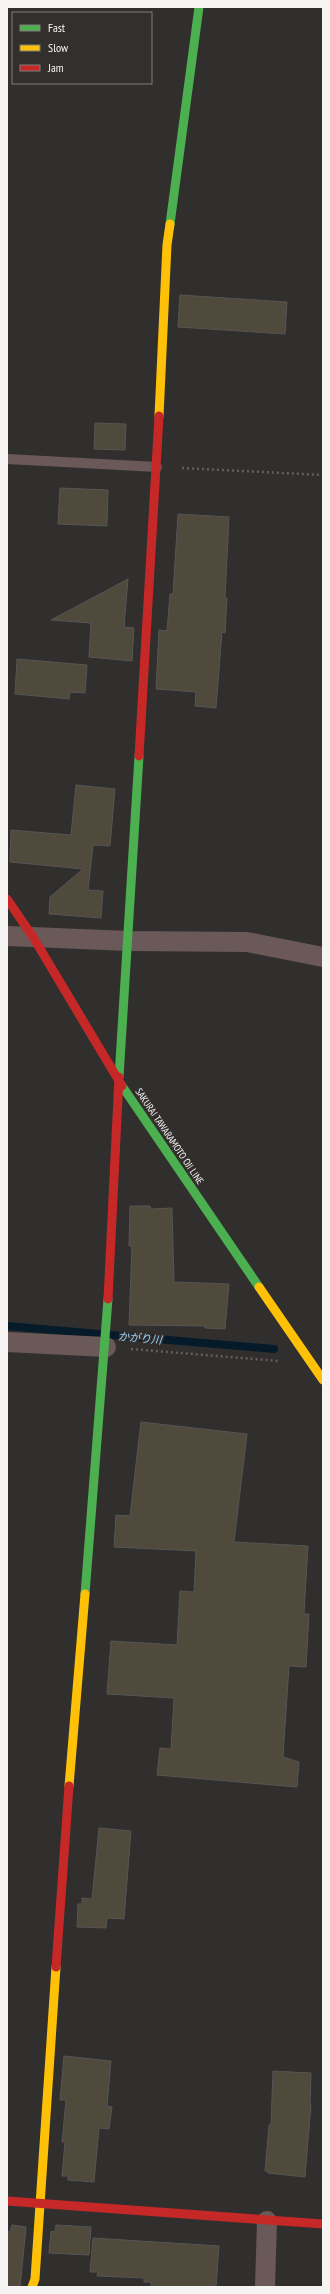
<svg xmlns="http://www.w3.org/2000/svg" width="330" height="2294" viewBox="0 0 330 2294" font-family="'PT Sans Narrow','Noto Sans JP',sans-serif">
	<rect width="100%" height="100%" fill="#312f2e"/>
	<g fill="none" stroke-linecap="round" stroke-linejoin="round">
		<!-- stream -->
		<path stroke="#051b29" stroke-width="8" d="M7 1326 274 1349"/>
	</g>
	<!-- building -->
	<path fill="#504a3d" stroke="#575554" d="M180 295 287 302 285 334 178 327Z
		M95 423 126 424 125 450 94 449Z
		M60 488 108 490 107 526 58 524Z
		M178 514 229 517 225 598H227L225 633 222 632 216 708 195 706 196 692 156 689 159 630 167 631 170 594H173Z
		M128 579 124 627 134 628 132 661 89 657 91 623 51 620Z
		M17 659 87 665 85 693 70 692 69 699 15 694Z
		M76 785 115 789 110 846 93 845 88 890 103 891 101 918 49 914 50 897 83 869 10 862 11 830 71 835Z
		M130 1206H150L151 1209 172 1208 174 1282 229 1284 225 1329 205 1328V1326L129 1325 132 1246H129Z
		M141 1422 247 1434 234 1542 308 1546 304 1614H309L306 1667 289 1666 283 1757 299 1762 297 1787 157 1775 160 1748 171 1749 174 1698 107 1694 111 1641 177 1645 180 1591 194 1592 196 1551 114 1547 116 1515 130 1516Z
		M99 1828 131 1831 124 1919 107 1918 106 1928 77 1927 78 1904H82V1898L92 1899Z
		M64 2056 111 2061 107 2106 112 2107 109 2129 99 2128 94 2182 68 2180V2176H62L65 2142H62L66 2100H60Z
		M273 2071 311 2073 310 2105H311L305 2177 268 2173V2171H265L269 2125H271Z
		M12 2225 26 2227 20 2287H7V2231L10 2232Z
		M56 2225 91 2227 89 2255 49 2253 51 2231 55 2232Z
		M93 2238 219 2246 216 2287H151V2282H144V2278L97 2276 98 2272H90Z"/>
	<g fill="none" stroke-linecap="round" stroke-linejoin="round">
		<!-- path -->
		<path stroke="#675d5d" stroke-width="2.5" stroke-dasharray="2 3" stroke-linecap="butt" d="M182 468 323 475
			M131 1349 279 1361"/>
		<!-- lane -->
		<path stroke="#6a5958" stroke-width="10" d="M7 459 157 467"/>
		<!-- street -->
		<path stroke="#6a5958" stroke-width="20" d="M7 936 129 941 247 942 323 957
			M7 1342 106 1347
			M265 2287 267 2221"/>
		<!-- fast -->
		<path stroke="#4caf50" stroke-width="9" d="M170 224 199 7
			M119 1077 139 756
			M122 1086 259 1287
			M85 1594 108 1299"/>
		<!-- slow -->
		<path stroke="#ffc107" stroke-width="9" d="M159 416 167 245 170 224
			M259 1287 323 1380
			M69 1786 85 1594
			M32 2287 35 2279 56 1967"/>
		<!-- jam -->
		<path stroke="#c62828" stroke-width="9" d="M139 756 159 416
			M7 899 33 937 122 1086
			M108 1299 119 1077
			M56 1967 69 1786
			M7 2201 323 2224"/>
	</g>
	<g text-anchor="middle" stroke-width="3.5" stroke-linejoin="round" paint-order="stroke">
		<!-- street labels -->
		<g font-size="10" fill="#f6f5f3" stroke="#322f2d">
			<text transform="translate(170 1136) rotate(56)" y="4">SAKURAI TAWARAMOTO OJI LINE</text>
		</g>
		<!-- water labels -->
		<g font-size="11" font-style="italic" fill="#9ad4fe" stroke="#322f2d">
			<text transform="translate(140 1338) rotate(5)" y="4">かがり川</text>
		</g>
	</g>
	<!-- border -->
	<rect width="330" height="2294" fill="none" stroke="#f6f5f3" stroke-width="16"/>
	<!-- legend -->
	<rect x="12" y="12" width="140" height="72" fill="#322f2d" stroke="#807e7c"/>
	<rect x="20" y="25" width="20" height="6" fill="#4caf50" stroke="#807e7c"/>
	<text x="48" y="32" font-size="12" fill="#f6f5f3">Fast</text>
	<rect x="20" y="45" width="20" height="6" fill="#ffc107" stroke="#807e7c"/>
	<text x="48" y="52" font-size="12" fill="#f6f5f3">Slow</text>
	<rect x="20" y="65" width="20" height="6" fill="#c62828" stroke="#807e7c"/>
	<text x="48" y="72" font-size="12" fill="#f6f5f3">Jam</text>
</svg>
